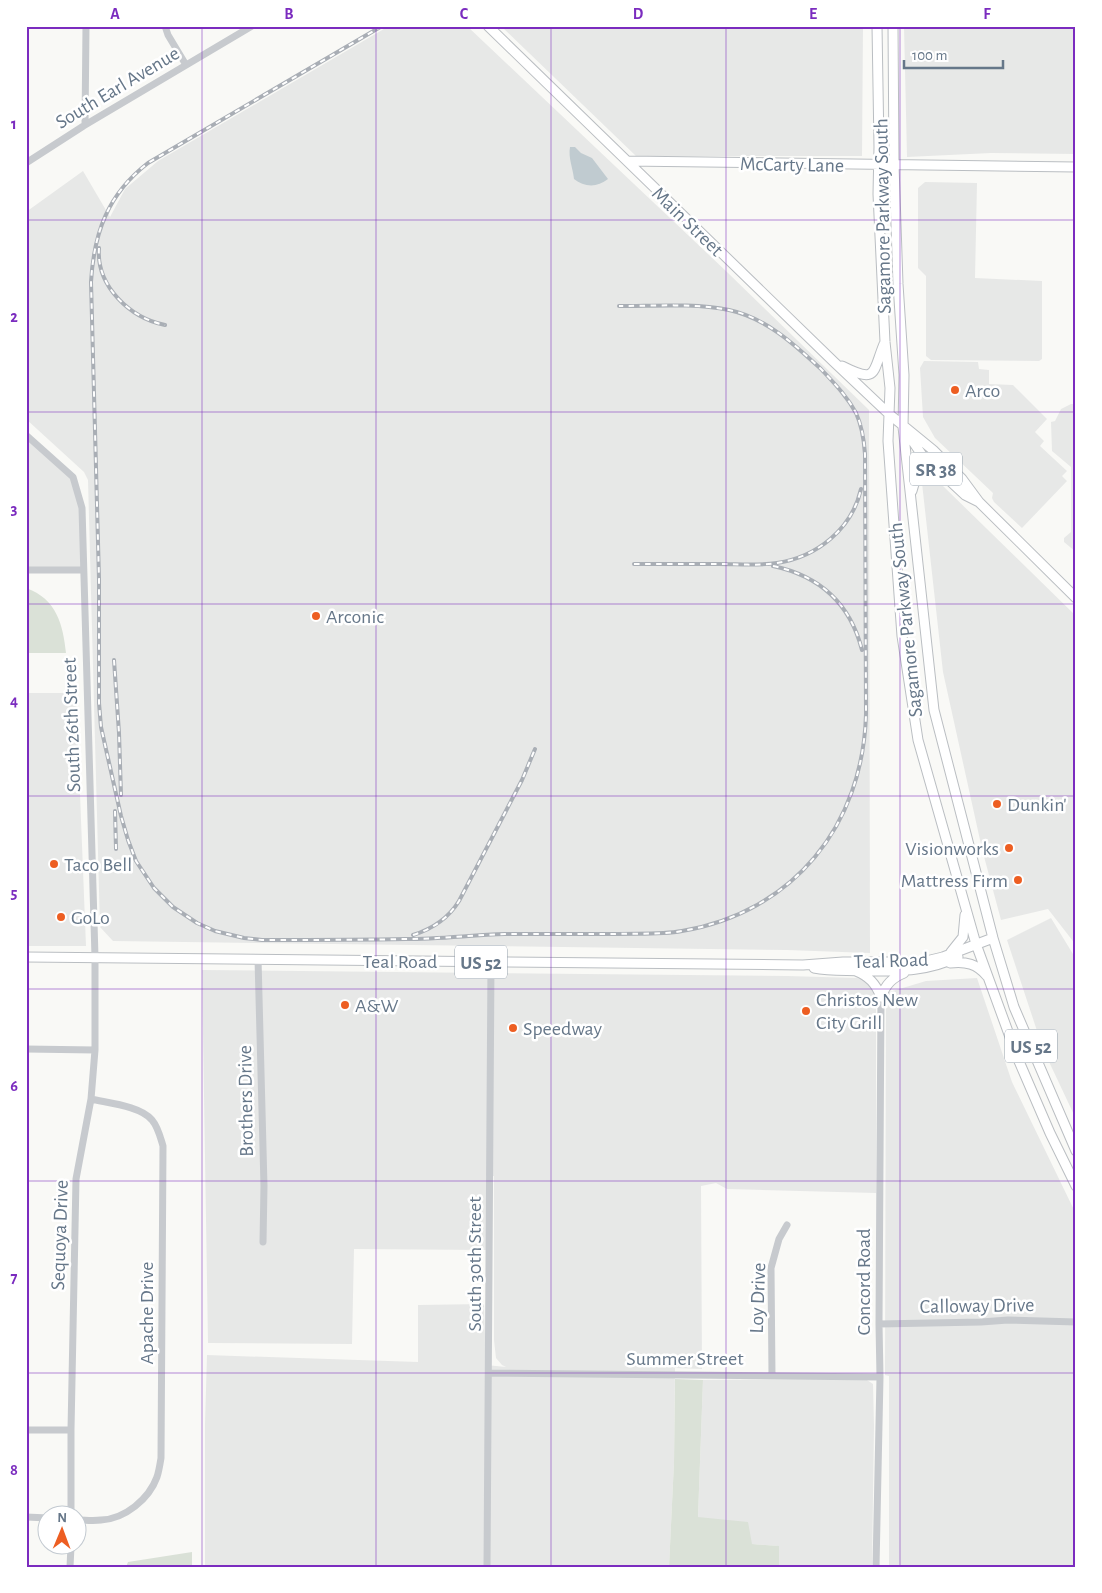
<svg xmlns="http://www.w3.org/2000/svg" width="1102" height="1593" viewBox="0 0 1102 1593" font-family="'Alegreya Sans',sans-serif">
	<rect width="100%" height="100%" fill="#f9f9f6"/>
	<!-- built -->
	<path fill="#e7e8e7" d="M389 26H467L727 272 869 410 870 953 787 950 113 941 100 927 88 480 84 472 26 419V212L83 171 110 217 125 189 158 161Z
		M501 26H863L862 156H636Z
		M904 26H1076V154L991 153 907 157Z
		M925 182 977 183 975 278 1042 281V359L1039 361 931 360 926 356V276L918 268V188Z
		M924 361 978 362 979 369 989 370V384L1013 385 1047 419 1035 432 1044 441 1040 446 1067 471 1062 476 1067 481 1022 528 994 502 992 498 993 493 935 438 923 417 920 368Z
		M1071 404H1076V552L1064 542V538L1071 532V467L1052 451 1051 422 1055 421 1061 409Z
		M26 435 67 471 78 493 83 570H26Z
		M929 476 943 486 1076 616V945L1048 909 1001 920 982 849 943 672 922 483 924 479Z
		M26 693H76L86 946H26Z
		M1051 918 1076 959V1119L1043 1049 1007 940Z
		M202 970 787 976 857 978 870 982 876 995V1193L727 1189 716 1183 701 1186 702 1369 675 1368 674 1462 669 1567H205V1424L207 1355 418 1362V1305L484 1304 486 1365 506 1367 502 1365 496 1358 494 1340V1176H486V1250L354 1249 352 1344 208 1343Z
		M977 978 1012 1082 1076 1214V1567H889V1376L885 1375 886 993 926 981Z
		M849 1379 867 1380 873 1384 874 1426 872 1567H779L778 1546 752 1544 698 1517 703 1380Z"/>
	<!-- green -->
	<path fill="#dae1d7" d="M26 588C57 599 63 625 66 653H26Z
		M675 1379 703 1380 698 1517 748 1522 752 1544 779 1546V1567H669L674 1462Z
		M192 1552V1567H126L128 1562Z"/>
	<!-- water -->
	<path fill="#c0cbd0" d="M570 147H575L581 153 592 158 608 179C597 188 584 187 574 179 573 168 568 158 570 147Z"/>
	<g fill="none" stroke-linecap="round" stroke-linejoin="round">
		<defs>
			<path id="major" d="M488 26 834 362 889 414 933 450 962 479 979 502 1076 598
				M877 26 879 147 878 194 885 342 890 388 888 441 902 636 918 740 976 944 1018 1059 1050 1133 1076 1186
				M893 26 894 165 898 284 904 375 903 427 934 710 993 938 1014 1007 1076 1151
				M627 161 1076 167
				M842 366C878 384 872 373 884 344
				M907 433 922 455 965 495 979 502
				M912 491C916 475 921 466 939 472
				M951 952 963 937 965 915
				M26 957 803 965 843 962H922L943 957 993 938
				M950 963C966 961 977 964 987 976
				M814 968C830 971 847 970 864 971 899 971 926 972 958 957
				M856 971C869 976 876 984 881 997
				M881 997C886 984 892 978 904 973"/>
		</defs>
		<!-- major casing -->
		<use href="#major" stroke="#babec2" stroke-width="11"/>
		<!-- minor -->
		<path stroke="#c7cace" stroke-width="7" d="M165 26 168 35 186 65
			M85 125 86 26
			M26 163 85 125 252 26
			M26 435 73 477 82 508 95 957V1050L91 1099 76 1179 71 1430V1516
			M26 570H83
			M258 959 264 1186 263 1242
			M26 1049 95 1050
			M879 1324 981 1322 1008 1320 1076 1322
			M489 1373 880 1377
			M772 1375 771 1268 779 1239 787 1225
			M26 1430H71
			M26 1517 48 1518
			M78 1520C85 1520 93 1521 101 1520 125 1519 149 1499 157 1477 159 1471 160 1464 161 1458L163 1146C160 1136 158 1127 152 1120 141 1106 108 1103 91 1099
			M70 1567 71 1546
			M487 1567 491 962
			M876 1567 880 1377 879 1324 881 997"/>
		<!-- major -->
		<use href="#major" stroke="#fff" stroke-width="9"/>
		<defs>
			<path id="rail" d="M382 26 148 163C108 194 94 232 91 282L99 579V703L101 727 121 816 128 840 136 861 154 888 173 907 197 923 215 931 244 938 262 940C310 940 358 940 406 939 439 939 472 935 505 934 541 934 578 934 614 934 637 933 660 935 682 931 794 912 863 825 866 714L865 454C864 440 862 426 856 413 847 396 834 383 821 369 794 344 766 318 729 310 693 303 655 306 619 306
				M99 248C96 286 130 318 165 325
				M634 564C663 564 691 564 719 564 738 564 758 566 777 563 817 557 852 529 861 489
				M773 566C820 576 850 603 862 650
				M114 660 119 733 121 795
				M115 811 116 849
				M413 935C432 929 448 919 459 901L522 780 535 749"/>
		</defs>
		<!-- rail casing -->
		<use href="#rail" stroke="#a9aeb5" stroke-width="4"/>
		<!-- rail -->
		<use href="#rail" stroke="#fff" stroke-width="2" stroke-dasharray="5.5" stroke-linecap="butt"/>
	</g>
	<!-- grid -->
	<path fill="none" stroke="#7b2cbf" stroke-width="1" stroke-opacity="0.55" d="M202 26V1567M376 26V1567M551 26V1567M726 26V1567M900 26V1567M26 220H1076M26 412H1076M26 604H1076M26 796H1076M26 989H1076M26 1181H1076M26 1373H1076"/>
	<!-- markers -->
	<g fill="#ed5e22" stroke="#fff" stroke-width="2">
		<circle cx="955" cy="390" r="5"/>
		<circle cx="316" cy="616" r="5"/>
		<circle cx="997" cy="804" r="5"/>
		<circle cx="1009" cy="848" r="5"/>
		<circle cx="54" cy="864" r="5"/>
		<circle cx="1018" cy="880" r="5"/>
		<circle cx="61" cy="917" r="5"/>
		<circle cx="345" cy="1005" r="5"/>
		<circle cx="806" cy="1011" r="5"/>
		<circle cx="513" cy="1028" r="5"/>
	</g>
	<g text-anchor="middle" stroke-width="5" stroke-linejoin="round" paint-order="stroke">
		<!-- shield labels -->
		<g fill="#fff" stroke="#94a0ac" stroke-width="1">
			<rect x="910" y="452.5" width="52" height="33" rx="4"/>
			<rect x="455" y="945.5" width="52" height="33" rx="4"/>
			<rect x="1005" y="1029.5" width="52" height="33" rx="4"/>
		</g>
		<g font-size="19" font-weight="bold" fill="#667789">
			<text x="936" y="476">SR 38</text>
			<text x="481" y="969">US 52</text>
			<text x="1031" y="1053">US 52</text>
		</g>
		<!-- street labels -->
		<g font-size="20" fill="#667789" stroke="#fff">
			<text transform="translate(117 87) rotate(-31)" y="7">South Earl Avenue</text>
			<text transform="translate(792 164) rotate(1)" y="7">McCarty Lane</text>
			<text transform="translate(882 216) rotate(-91)" y="7">Sagamore Parkway South</text>
			<text transform="translate(688 221) rotate(44)" y="7">Main Street</text>
			<text transform="translate(905 620) rotate(-96)" y="7">Sagamore Parkway South</text>
			<text transform="translate(71 725) rotate(-92)" y="7">South 26th Street</text>
			<text transform="translate(891 960) rotate(-2)" y="7">Teal Road</text>
			<text x="400" y="968">Teal Road</text>
			<text transform="translate(245 1101) rotate(-91)" y="7">Brothers Drive</text>
			<text transform="translate(59 1235) rotate(-88)" y="7">Sequoya Drive</text>
			<text transform="translate(474 1264) rotate(-90)" y="7">South 30th Street</text>
			<text transform="translate(863 1282) rotate(-90)" y="7">Concord Road</text>
			<text transform="translate(757 1298) rotate(-88)" y="7">Loy Drive</text>
			<text transform="translate(977 1305) rotate(-1)" y="7">Calloway Drive</text>
			<text transform="translate(146 1313) rotate(-90)" y="7">Apache Drive</text>
			<text x="685" y="1365">Summer Street</text>
		</g>
		<!-- poi labels -->
		<g font-size="20" fill="#667789" stroke="#fff" text-anchor="start">
			<text x="965" y="397">Arco</text>
			<text x="326" y="623">Arconic</text>
			<text x="1007" y="811">Dunkin'</text>
			<text x="999" y="855" text-anchor="end">Visionworks</text>
			<text x="64" y="871">Taco Bell</text>
			<text x="1008" y="887" text-anchor="end">Mattress Firm</text>
			<text x="71" y="924">GoLo</text>
			<text x="816" y="1006">Christos New<tspan x="816" dy="23">City Grill</tspan></text>
			<text x="355" y="1012">A&amp;W</text>
			<text x="523" y="1035">Speedway</text>
		</g>
	</g>
	<!-- border -->
	<rect width="1102" height="1593" fill="none" stroke="#ffffff" stroke-width="55"/>
	<!-- north arrow -->
	<g transform="translate(62 1530) rotate(1)"><circle r="24" fill="#ffffff" stroke="#c2c9d0"/>
	<path d="M0-4L9 19L0 12L-9 19Z" fill="#ed5e22"/>
	<text y="-8" font-size="14" font-weight="bold" text-anchor="middle" fill="#667789">N</text>
	</g>
	<!-- scale -->
	<path d="M904 60v8h99v-8" fill="none" stroke="#667789" stroke-width="2.5"/>
	<text x="912" y="60" font-size="15" fill="#667789" stroke="#ffffff" stroke-width="4" paint-order="stroke">100 m</text>
	<rect x="28" y="28" width="1046" height="1538" fill="none" stroke="#7b2cbf" stroke-width="2"/>
	<g font-size="16" text-anchor="middle" font-weight="bold" fill="#7b2cbf">
		<text x="115" y="19">A</text>
		<text x="289" y="19">B</text>
		<text x="464" y="19">C</text>
		<text x="638" y="19">D</text>
		<text x="813" y="19">E</text>
		<text x="987" y="19">F</text>
		<text x="14" y="129">1</text>
		<text x="14" y="322">2</text>
		<text x="14" y="514">3</text>
		<text x="14" y="706">4</text>
		<text x="14" y="898">5</text>
		<text x="14" y="1091">6</text>
		<text x="14" y="1283">7</text>
		<text x="14" y="1475">8</text>
	</g>
</svg>
